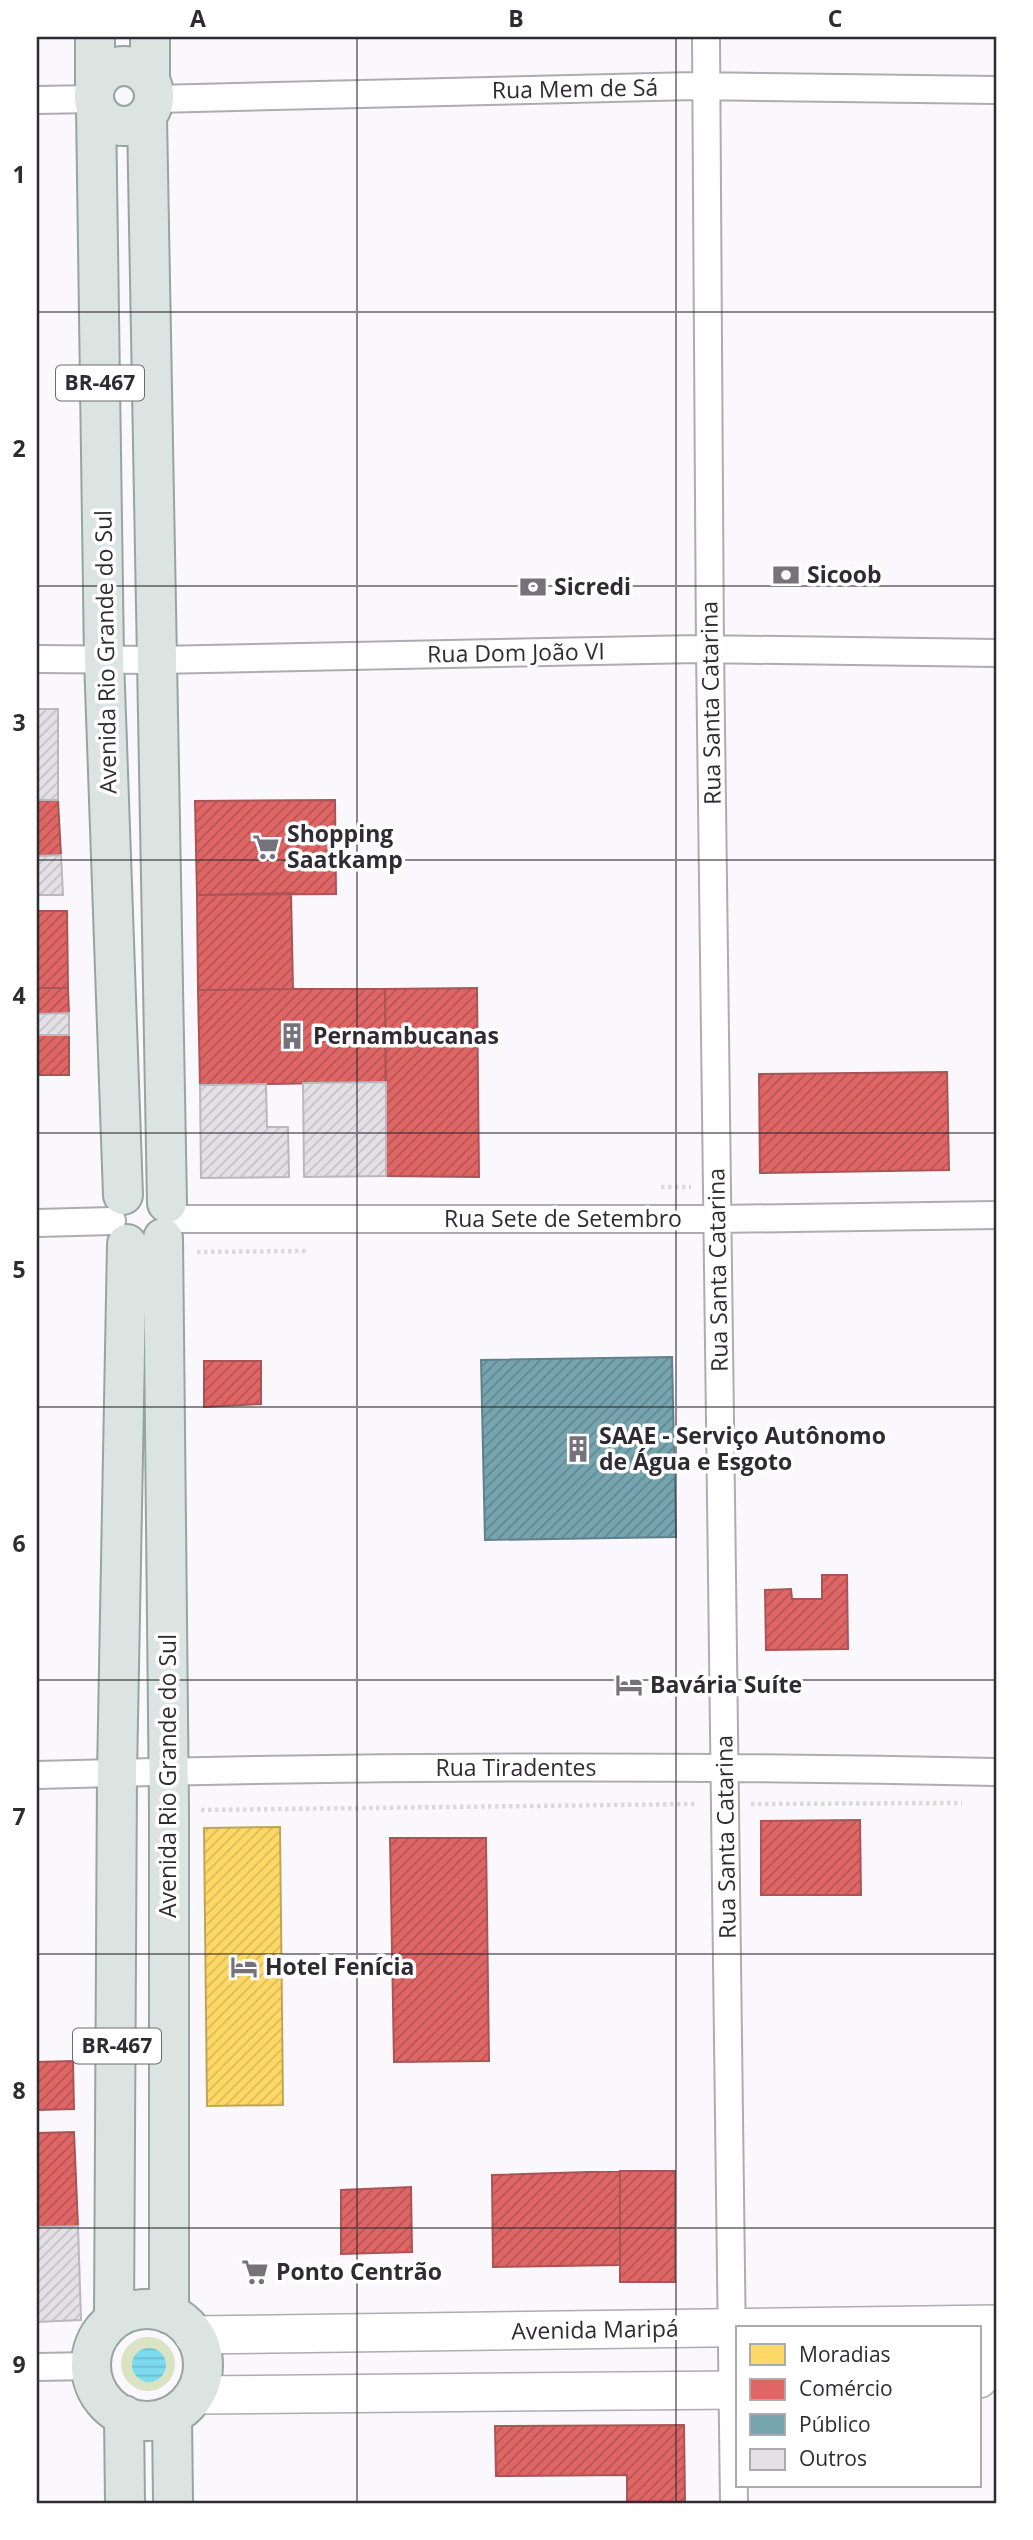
<svg xmlns="http://www.w3.org/2000/svg" width="1033" height="2540" viewBox="0 0 1033 2540" font-family="'Open Sans',sans-serif">
	<defs>
		<pattern id="water-rules" width="6" height="5" patternUnits="userSpaceOnUse" patternTransform="scale(1.75)"><rect width="6" height="5" fill="#7ddbef"/><path d="M0 2.5h6" fill="none" stroke="#6cbccd"/></pattern>
		<pattern id="homes-hatch" width="6" height="6" patternUnits="userSpaceOnUse" patternTransform="scale(1.75)"><rect width="6" height="6" fill="#ffd966"/><path d="M-1 1l2-2M0 6l6-6M5 7l2-2" fill="none" stroke="#dbba59"/></pattern>
		<pattern id="shops-hatch" width="6" height="6" patternUnits="userSpaceOnUse" patternTransform="scale(1.75)"><rect width="6" height="6" fill="#e06666"/><path d="M-1 1l2-2M0 6l6-6M5 7l2-2" fill="none" stroke="#b65455"/></pattern>
		<pattern id="public-hatch" width="6" height="6" patternUnits="userSpaceOnUse" patternTransform="scale(1.75)"><rect width="6" height="6" fill="#76a5af"/><path d="M-1 1l2-2M0 6l6-6M5 7l2-2" fill="none" stroke="#61878f"/></pattern>
		<pattern id="building-hatch" width="6" height="6" patternUnits="userSpaceOnUse" patternTransform="scale(1.75)"><rect width="6" height="6" fill="#e3e1e6"/><path d="M-1 1l2-2M0 6l6-6M5 7l2-2" fill="none" stroke="#c3c1c6"/></pattern>
	</defs>
	<rect width="100%" height="100%" fill="#faf8fc"/>
	<!-- garden -->
	<path fill="#dae3c4" d="M121 2364a27 27 0 1 1 54 0a27 27 0 1 1-54 0Z"/>
	<!-- water -->
	<path fill="url(#water-rules)" d="M132 2365a17 17 0 1 1 34 0a17 17 0 1 1-34 0Z"/>
	<!-- homes -->
	<path fill="url(#homes-hatch)" stroke="#c0a556" stroke-width="2" d="M280 1827 283 2105 207 2106 204 1828Z"/>
	<!-- shops -->
	<path fill="url(#shops-hatch)" stroke="#ab5456" stroke-width="2" d="M58 800 61 855 37 856V801Z
		M335 800 336 894 197 895 195 801Z
		M291 893 293 989 198 990 197 895Z
		M37 911H67L68 988H37Z
		M37 988H68L69 1013 37 1014Z
		M477 988 479 1177 386 1176 385 989Z
		M293 989H385L386 1082 200 1085 198 990Z
		M37 1035H69V1075H37Z
		M947 1072 949 1170 760 1173 759 1074Z
		M204 1361H261V1404L204 1407Z
		M822 1575H847L848 1649 766 1650 765 1590 791 1589 792 1599H822Z
		M860 1820 861 1895H761V1821Z
		M390 1838H486L489 2061 394 2062Z
		M73 2061 74 2109 37 2110V2062Z
		M74 2132 78 2226 37 2227V2133Z
		M620 2171H675V2282H620Z
		M620 2171V2265L493 2267 492 2175Z
		M411 2187 412 2252 341 2254V2190Z
		M684 2425 685 2503H627V2475L496 2476 495 2426Z"/>
	<!-- public -->
	<path fill="url(#public-hatch)" stroke="#60808a" stroke-width="2" d="M672 1357 676 1537 485 1540 481 1360Z"/>
	<!-- building -->
	<path fill="url(#building-hatch)" stroke="#bab8bc" stroke-width="2" d="M37 709H58V800H37Z
		M61 855 63 895H37V856Z
		M69 1013V1035H37V1014Z
		M386 1082V1176L304 1177 303 1083Z
		M266 1084 267 1127H288L289 1177 201 1178 200 1085Z
		M78 2226 81 2320 37 2322V2227Z"/>
	<g fill="none" stroke-linecap="round" stroke-linejoin="round">
		<defs>
			<path id="street" d="M706 37 710 649 734 2503
				M155 99 695 86 996 90
				M37 100 94 99
				M37 659 156 660 698 649 996 653
				M171 1219H719L996 1215
				M37 1223 112 1221
				M37 1775C356 1766 677 1765 996 1772
				M37 2367 91 2366"/>
			<path id="secondary" d="M979 2333C986 2346 989 2367 979 2379
				M193 2335 996 2324
				M194 2395 737 2390"/>
			<path id="primary" d="M150 37V79
				M94 96a30 30 0 1 1 60 0a30 30 0 1 1-60 0Z
				M95 89V37
				M96 108 104 659 123 1195
				M147 117 167 1203
				M163 1238 169 1810V2314
				M91 2365a56 56 0 1 1 112 0a56 56 0 1 1-112 0Z
				M114 2319 117 1773 127 1244
				M124 2415 125 2503
				M172 2415 173 2503"/>
		</defs>
		<!-- street casing -->
		<use href="#street" stroke="#afacb1" stroke-width="30"/>
		<!-- secondary casing -->
		<use href="#secondary" stroke="#afacb1" stroke-width="40"/>
		<!-- primary casing -->
		<use href="#primary" stroke="#96a5a0" stroke-width="42"/>
		<!-- path -->
		<path stroke="#dad9db" stroke-width="4.5" stroke-dasharray="3.5 3.5" stroke-linecap="butt" d="M661 1187H691
			M197 1252 307 1251
			M751 1804 962 1803
			M201 1810 696 1804"/>
		<!-- street -->
		<use href="#street" stroke="#fefeff" stroke-width="26"/>
		<!-- secondary -->
		<use href="#secondary" stroke="#fefeff" stroke-width="37"/>
		<!-- primary -->
		<use href="#primary" stroke="#dbe4e0" stroke-width="38"/>
	</g>
	<!-- grid -->
	<path fill="none" stroke="#2e2b32" stroke-width="2" stroke-opacity="0.55" d="M357 37V2503M676 37V2503M37 312H996M37 586H996M37 860H996M37 1133H996M37 1407H996M37 1680H996M37 1954H996M37 2228H996"/>
	<!-- icons -->
	<defs>
		<symbol id="bank-bare" viewBox="-9 -9 18 18"><path d="M-6-4H6V4H-6ZM0-2.3a2.3 2.3 0 1 0 0 4.6a2.3 2.3 0 1 0 0-4.6Z" fill="#757379" stroke="#fff" stroke-width="2.5" paint-order="stroke"/></symbol>
		<symbol id="supermarket-bare" viewBox="-9 -9 18 18"><path d="M-6-5.5h2.5l.6 2H6L4.5 2H-2.5L-4.4-4H-6ZM-1.5 3.2a1.3 1.3 0 1 0 .1 0ZM3 3.2a1.3 1.3 0 1 0 .1 0Z" fill="#757379" stroke="#fff" stroke-width="2.5" paint-order="stroke"/></symbol>
		<symbol id="building-bare" viewBox="-9 -9 18 18"><path d="M-4-6H4V6H1V3H-1V6H-4ZM-2.5-4.3h1.7v1.8h-1.7ZM.8-4.3h1.7v1.8H.8ZM-2.5-1h1.7V.8h-1.7ZM.8-1h1.7V.8H.8Z" fill="#757379" stroke="#fff" stroke-width="2.5" paint-order="stroke"/></symbol>
		<symbol id="hotel-bare" viewBox="-9 -9 18 18"><path d="M-6-4.5h1.5V1H6V5H4.5V3h-9V5H-6ZM-4 0a1.8 1.8 0 1 1 3.6 0ZM.5 0V-2.5h3Q6-2.5 6 0Z" fill="#757379" stroke="#fff" stroke-width="2.5" paint-order="stroke"/></symbol>
	</defs>
	<g fill-rule="evenodd">
		<use href="#bank-bare" x="767" y="556" width="38" height="38"/>
		<use href="#bank-bare" x="514" y="568" width="38" height="38"/>
		<use href="#supermarket-bare" x="247" y="828" width="38" height="38"/>
		<use href="#building-bare" x="273" y="1017" width="38" height="38"/>
		<use href="#building-bare" x="559" y="1430" width="38" height="38"/>
		<use href="#hotel-bare" x="610" y="1666" width="38" height="38"/>
		<use href="#hotel-bare" x="225" y="1948" width="38" height="38"/>
		<use href="#supermarket-bare" x="236" y="2253" width="38" height="38"/>
	</g>
	<g text-anchor="middle" stroke-width="7" stroke-linejoin="round" paint-order="stroke">
		<!-- shield labels -->
		<g fill="#fff" stroke="#6d6b70" stroke-width="2">
			<rect x="56" y="365.5" width="88" height="35" rx="5"/>
			<rect x="73" y="2028.5" width="88" height="35" rx="5"/>
		</g>
		<g font-size="21" font-weight="bold" fill="#2e2b32">
			<text x="100" y="390">BR-467</text>
			<text x="117" y="2053">BR-467</text>
		</g>
		<!-- street labels -->
		<g font-size="23" fill="#2e2b32" stroke="#fff">
			<text transform="translate(575 89) rotate(-1)" y="8">Rua Mem de Sá</text>
			<text transform="translate(106 652) rotate(-91)" y="8">Avenida Rio Grande do Sul</text>
			<text transform="translate(516 653) rotate(-1)" y="8">Rua Dom João VI</text>
			<text transform="translate(711 703) rotate(-91)" y="8">Rua Santa Catarina</text>
			<text x="563" y="1227">Rua Sete de Setembro</text>
			<text transform="translate(718 1270) rotate(-91)" y="8">Rua Santa Catarina</text>
			<text x="516" y="1776">Rua Tiradentes</text>
			<text transform="translate(168 1776) rotate(-90)" y="8">Avenida Rio Grande do Sul</text>
			<text transform="translate(726 1837) rotate(-91)" y="8">Rua Santa Catarina</text>
			<text transform="translate(595 2330) rotate(-1)" y="8">Avenida Maripá</text>
		</g>
		<!-- poi labels -->
		<g font-size="23" font-weight="bold" fill="#2e2b32" stroke="#fff" text-anchor="start">
			<text x="807" y="583">Sicoob</text>
			<text x="554" y="595">Sicredi</text>
			<text x="287" y="842">Shopping<tspan x="287" dy="26">Saatkamp</tspan></text>
			<text x="313" y="1044">Pernambucanas</text>
			<text x="599" y="1444">SAAE - Serviço Autônomo<tspan x="599" dy="26">de Água e Esgoto</tspan></text>
			<text x="650" y="1693">Bavária Suíte</text>
			<text x="265" y="1975">Hotel Fenícia</text>
			<text x="276" y="2280">Ponto Centrão</text>
		</g>
	</g>
	<!-- border -->
	<rect width="1033" height="2540" fill="none" stroke="#ffffff" stroke-width="77"/>
	<!-- legend -->
	<rect x="736" y="2326" width="245" height="161" fill="#ffffff" stroke="#abaaad" stroke-width="2"/>
	<rect x="750" y="2344" width="35" height="21" fill="#ffd966" stroke="#abaaad" stroke-width="2"/>
	<text x="799" y="2362" font-size="21" fill="#2e2b32">Moradias</text>
	<rect x="750" y="2379" width="35" height="21" fill="#e06666" stroke="#abaaad" stroke-width="2"/>
	<text x="799" y="2396" font-size="21" fill="#2e2b32">Comércio</text>
	<rect x="750" y="2414" width="35" height="21" fill="#76a5af" stroke="#abaaad" stroke-width="2"/>
	<text x="799" y="2432" font-size="21" fill="#2e2b32">Público</text>
	<rect x="750" y="2449" width="35" height="21" fill="#e3e1e6" stroke="#abaaad" stroke-width="2"/>
	<text x="799" y="2466" font-size="21" fill="#2e2b32">Outros</text>
	<rect x="38" y="38" width="957" height="2464" fill="none" stroke="#2e2b32" stroke-width="2.5"/>
	<g font-size="23" text-anchor="middle" font-weight="bold" fill="#2e2b32">
		<text x="198" y="27">A</text>
		<text x="516" y="27">B</text>
		<text x="835" y="27">C</text>
		<text x="19" y="183">1</text>
		<text x="19" y="457">2</text>
		<text x="19" y="731">3</text>
		<text x="19" y="1004">4</text>
		<text x="19" y="1278">5</text>
		<text x="19" y="1552">6</text>
		<text x="19" y="1825">7</text>
		<text x="19" y="2099">8</text>
		<text x="19" y="2373">9</text>
	</g>
</svg>
